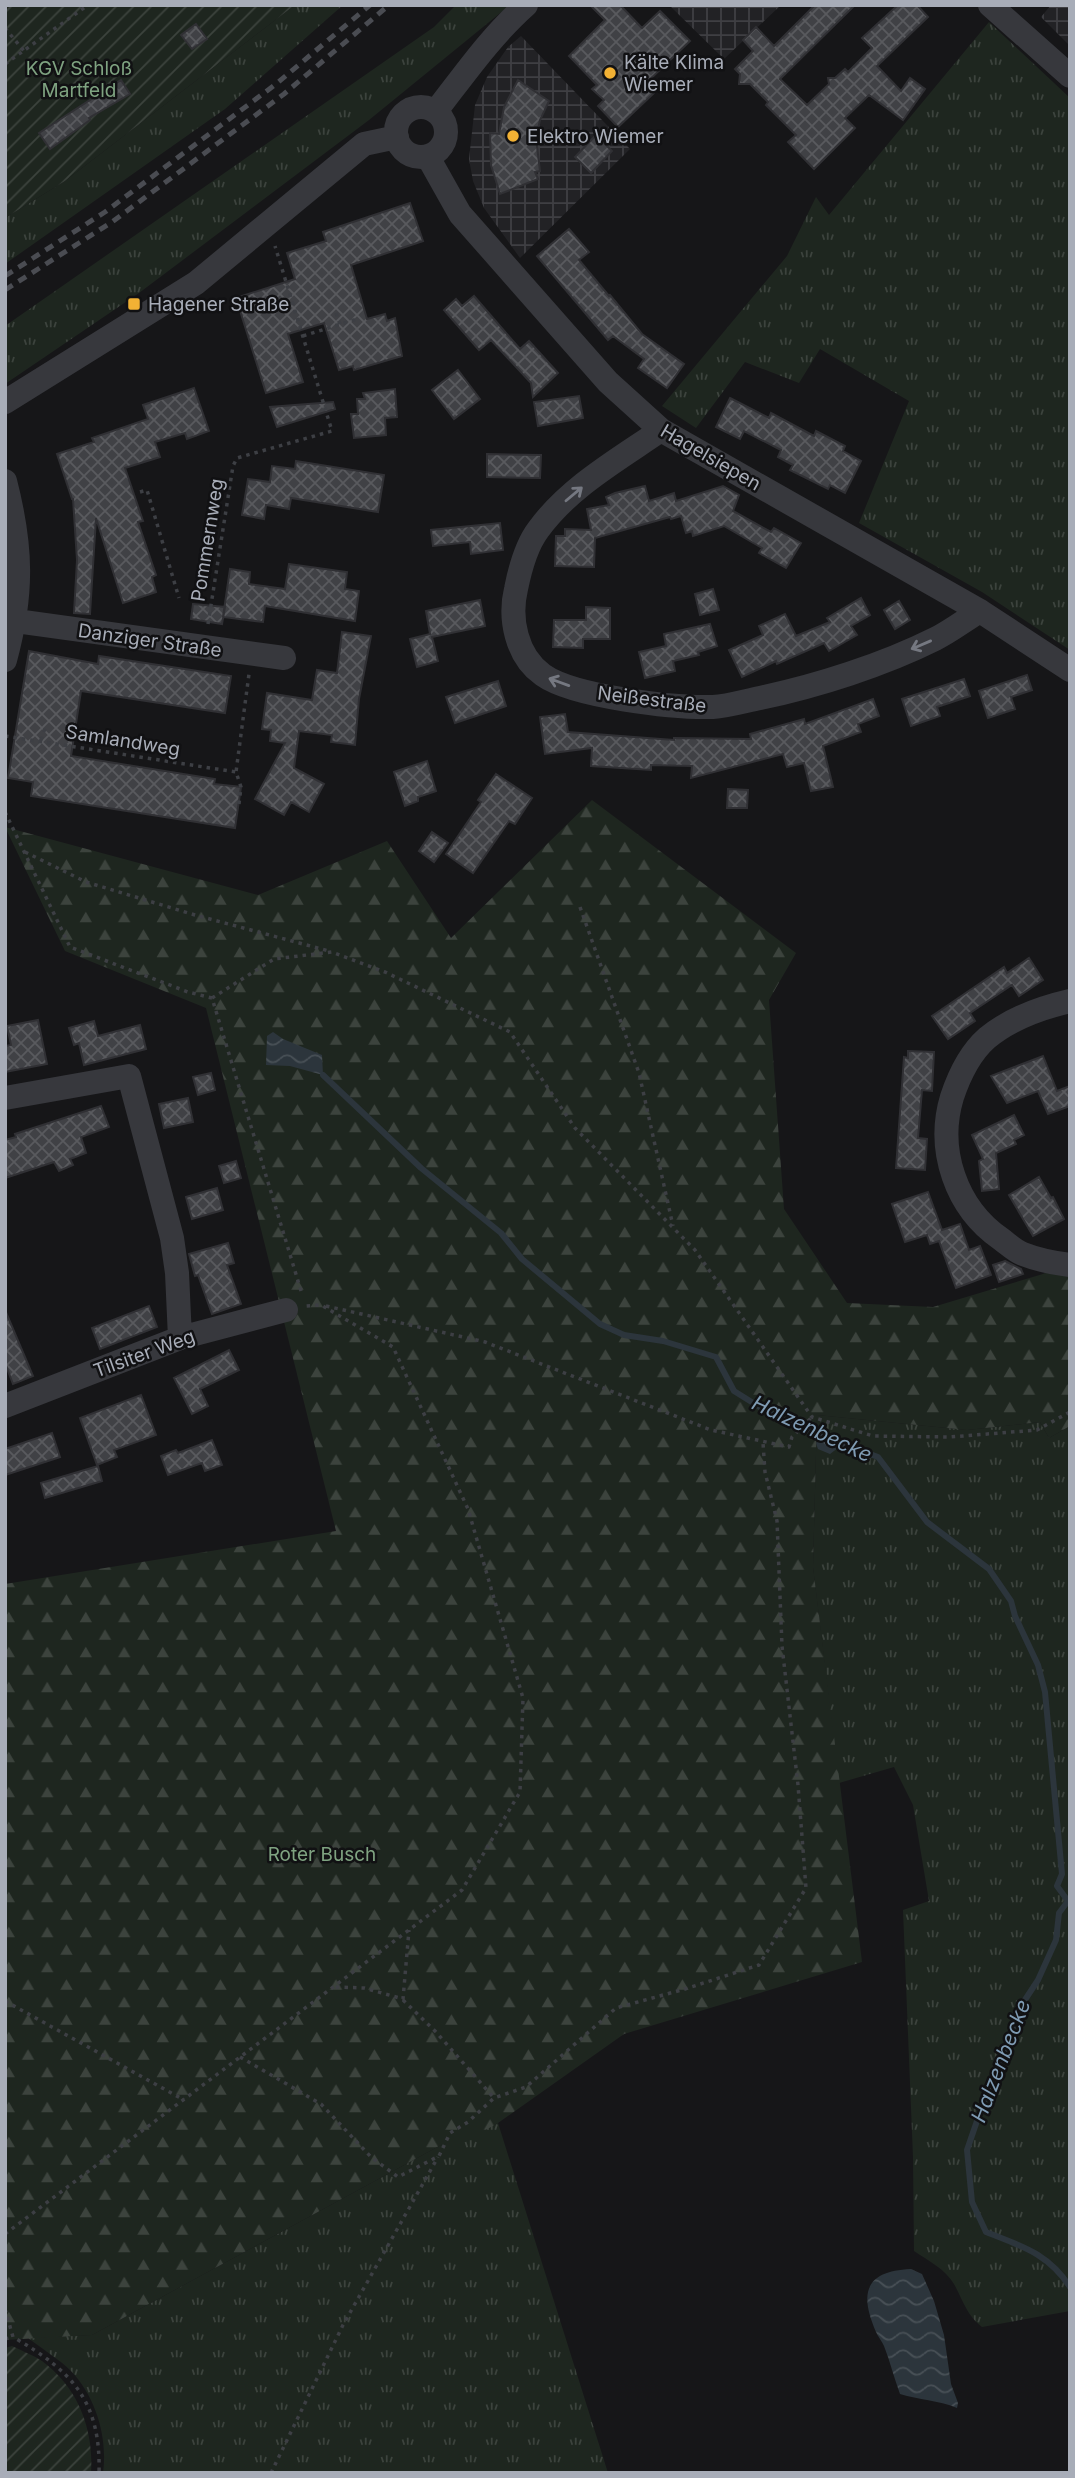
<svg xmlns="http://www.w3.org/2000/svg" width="1075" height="2478" viewBox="0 0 1075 2478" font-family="Inter,sans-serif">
	<defs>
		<pattern id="industrial-grid" width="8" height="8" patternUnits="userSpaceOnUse" patternTransform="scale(1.75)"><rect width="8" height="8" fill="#222225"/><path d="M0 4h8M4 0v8" fill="none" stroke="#3f3f43"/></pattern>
		<pattern id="grass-tufts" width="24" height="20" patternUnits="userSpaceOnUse" patternTransform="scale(1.75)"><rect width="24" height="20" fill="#1e261f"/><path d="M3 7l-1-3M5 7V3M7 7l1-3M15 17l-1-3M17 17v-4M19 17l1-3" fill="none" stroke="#3c433d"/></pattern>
		<pattern id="forest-firs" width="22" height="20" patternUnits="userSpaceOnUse" patternTransform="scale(1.75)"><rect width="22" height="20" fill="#1e261f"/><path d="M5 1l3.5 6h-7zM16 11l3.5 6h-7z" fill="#3c433d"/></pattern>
		<pattern id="garden-furrows" width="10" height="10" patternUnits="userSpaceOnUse" patternTransform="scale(1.75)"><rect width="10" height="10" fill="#1e261f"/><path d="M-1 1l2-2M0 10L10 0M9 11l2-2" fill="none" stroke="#3c433d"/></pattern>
		<pattern id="water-waves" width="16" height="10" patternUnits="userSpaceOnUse" patternTransform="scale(1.75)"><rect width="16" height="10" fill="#2c353c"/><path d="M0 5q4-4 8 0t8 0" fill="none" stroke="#485056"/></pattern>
		<pattern id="building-cross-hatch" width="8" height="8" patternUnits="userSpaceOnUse" patternTransform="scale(1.75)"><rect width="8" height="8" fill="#404145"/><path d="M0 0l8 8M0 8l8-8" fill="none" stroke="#595a5e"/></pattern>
	</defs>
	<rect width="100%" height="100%" fill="#161618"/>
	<!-- industrial -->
	<path fill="url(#industrial-grid)" d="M669 5H781L724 59Z
		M1051 5H1070V46L1041 17Z
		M521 36 630 149 520 258 484 208 473 181 469 159 475 105 487 77 508 47Z"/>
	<!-- grass -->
	<path fill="url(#grass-tufts)" d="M295 5H343L225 109 5 264V218L65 181Z
		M456 5H510L369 120 139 293 5 384V326L434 27Z
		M989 22 1070 98V650L982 592 859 523 909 401 820 349 799 383 745 362 696 428 662 406 787 256 816 197 829 215Z
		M817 1415 967 1430 1040 1422 1049 1438 1070 1426V2311L982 2327C967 2316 963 2300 954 2284 945 2269 929 2261 914 2251L913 2157 903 1910 929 1901 913 1805 894 1767 839 1783 813 1567Z
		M498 2123 608 2473H103C108 2438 96 2397 71 2371 59 2359 42 2349 28 2338L92 2335 441 2145Z"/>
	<!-- forest -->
	<path fill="url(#forest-firs)" d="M592 800 796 953 769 1000 784 1209 847 1303 933 1307 1043 1274 1070 1260V1426L1049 1438 1040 1422 967 1430 817 1415 813 1567 862 1962 624 2034 498 2123 482 2132 441 2145 92 2335 5 2340V1584L336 1531 206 1008 65 951 5 827 258 895 387 841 451 938Z"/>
	<!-- garden -->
	<path fill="url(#garden-furrows)" d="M5 5H295L65 181 5 218Z
		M12 2346C22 2351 33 2355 42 2361 78 2387 94 2430 91 2473H5V2348Z"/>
	<!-- water -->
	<path fill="url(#water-waves)" d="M273 1032 283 1039 322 1055 323 1075 290 1066 266 1065 267 1036Z
		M825 1433 837 1435 843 1444 830 1454 818 1449 816 1443Z
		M911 2269 922 2274 934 2301 944 2335 951 2384 958 2403 957 2408C938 2400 919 2400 900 2394 894 2378 890 2361 884 2346 882 2341 878 2337 876 2332 859 2293 865 2271 911 2269Z"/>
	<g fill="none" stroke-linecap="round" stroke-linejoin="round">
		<!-- stream -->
		<path stroke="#2c353c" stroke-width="6" d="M323 1075 421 1168 501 1233 522 1259 600 1324 624 1335 663 1341 716 1357 734 1391 774 1416 827 1439
			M838 1442 878 1457 927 1522 989 1569 1011 1601 1015 1616 1038 1665 1045 1692 1062 1874 1057 1886 1068 1901 1059 1913 1056 1940 1038 1980 1015 2015 1012 2033 990 2083 967 2150 972 2202 986 2232C1021 2246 1048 2253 1070 2287"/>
	</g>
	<!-- building -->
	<path fill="url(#building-cross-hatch)" stroke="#303034" stroke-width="2" d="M590 5H620L642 28 660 11 690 41 645 84 654 93 618 127 598 106 604 100 592 89 597 85 569 56 605 20Z
		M815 5H855L780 79 807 105 829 84 828 78H835L845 69 848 72 872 48 862 38 898 5H917L928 17 877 66 901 91 910 78 925 89 903 120 869 95 845 118 855 128 814 169 788 142 796 135 766 105 768 102 750 84H739L740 74 735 69 753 51 743 40 756 27 774 46Z
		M196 24 207 39 192 49 181 35Z
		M121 80 130 94 89 118 90 120 50 149 39 133Z
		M518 80 549 101 540 120 536 138 540 171 535 172 538 179 500 194 491 165 490 133 499 134 504 107Z
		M596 135 612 151 591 173 575 157Z
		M410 203 423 241 351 265 367 319 385 314 387 321 395 318 402 356 354 370 353 366 339 370 324 323 288 334 303 382 266 393 236 298 295 279 287 253 326 241 323 232Z
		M569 229 589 252 579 260 609 296 610 295 642 334 684 364 667 388 638 368 644 359 613 336 608 340 537 256Z
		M474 296 520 349 529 341 558 373 533 397 531 383 491 340 479 350 444 310 456 299 462 306Z
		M458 370 480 399 454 419 432 390Z
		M194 388 209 431 187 439 185 433 155 442 160 457 125 468 143 521 138 522 156 575 152 577 156 592 123 603 96 518 90 614 74 613 77 560 73 499H72L57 454 94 442 92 438 148 419 143 405Z
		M395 389 397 417 385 418 386 435 354 438 351 414H358L357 399H365L363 393Z
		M579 396 583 418 538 426 534 402Z
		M730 398 769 418 771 413 814 436 816 431 845 446 843 451 861 461 845 493 830 485 828 489 790 470 793 465 778 457 781 450 744 431 740 439 716 427Z
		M333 402 335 409 277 427 270 407Z
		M487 454 541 455 540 478 487 477Z
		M296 461 384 475 378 512 291 498 289 509 266 505 264 519 242 515 248 479 270 482 272 466 295 469Z
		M645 486 649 501 674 493 676 501 723 486 739 495 733 511 771 532 774 528 801 543 786 568 759 553 762 548 724 526 693 536 692 531 686 533 681 516 671 519 670 517 595 538 594 567 555 566 556 536H565V529L591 530 587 509 609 505 606 497 615 493Z
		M500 523 503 550 471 554 470 542 433 546 431 530Z
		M289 564 347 572 345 589 359 591 355 621 265 606 263 622 223 617 230 569 250 572 249 584 285 589Z
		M713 589 719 610 700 615 695 594Z
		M861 598 870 615 851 626 857 635 829 651 824 643 777 664 776 661 742 677 729 650 763 635 759 626 785 614 796 636 830 622 827 618Z
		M480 600 485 626 432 637 438 661 417 667 410 639 430 634 426 611Z
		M899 601 910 620 895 629 884 610Z
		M193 604 225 607 222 624 191 619Z
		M586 607 610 608V639H583V648L553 647 554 620H586Z
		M710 624 717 646 698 652 699 655 673 661 675 671 645 678 639 652 666 646 664 634Z
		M342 632 371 636 359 699 355 745 331 742 332 735 299 731 294 768 324 784 309 812 291 802 284 815 255 799 285 743 270 741 271 730 262 729 267 693 312 700 317 670 337 673Z
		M29 651 98 664 99 656 231 676 225 713 81 691 71 756 215 779 214 784 241 787 235 828 31 796 33 782 8 778Z
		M1027 675 1032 690 1011 697 1015 709 988 718 979 691Z
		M964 679 970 696 937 707 940 716 911 726 902 699Z
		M498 681 506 706 455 723 446 697Z
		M873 699 879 716 858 724 861 732 823 746 833 787 811 791 804 763 787 767 783 754 691 778 692 766 651 765V770L591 766 592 748 545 754 540 717 565 714 568 732 674 740V738L751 739 750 734 804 719 805 724Z
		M427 761 436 791 418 797V801L405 806 394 772Z
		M496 774 532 798 515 824 509 821 473 873 446 854 481 802 478 800Z
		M728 789 748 790 747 808H727Z
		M432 832 448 843 434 862 419 851Z
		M1029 958 1043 980 1019 996 1012 985 970 1013 975 1021 948 1039 932 1016 1004 967 1007 973Z
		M38 1020 47 1064 5 1072V1046L11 1045 7 1026Z
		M94 1021 98 1036 140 1025 146 1049 84 1065 79 1043 74 1045 69 1028Z
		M908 1051 934 1052 932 1091 922 1090 918 1138 927 1139 925 1170 896 1168 904 1057 908 1058Z
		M1043 1056 1057 1091 1070 1086V1106L1048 1114 1038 1091 1007 1103 991 1076Z
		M211 1073 215 1090 198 1095 193 1077Z
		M188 1098 193 1122 164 1128 159 1104Z
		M101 1106 109 1127 81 1137 86 1153 70 1159 73 1165 59 1171 54 1162 5 1178V1140L16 1137 15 1134Z
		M1014 1115 1024 1135 1014 1140 1016 1144 996 1153 999 1189 982 1191 979 1161 983 1159 972 1135Z
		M236 1161 241 1178 224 1183 219 1166Z
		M1039 1177 1051 1198 1053 1197 1064 1219 1033 1236 1009 1195Z
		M217 1188 223 1210 192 1219 186 1197Z
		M928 1192 942 1230 960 1224 969 1250 980 1246 991 1275 956 1288 939 1241 930 1244 927 1235 905 1242 892 1204Z
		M228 1243 234 1263 227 1265 241 1304 212 1314 198 1275 195 1276 189 1254Z
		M1005 1261 1021 1269 1023 1274 999 1282 993 1265Z
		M149 1306 157 1327 100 1349 92 1328Z
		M5 1310 33 1376 13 1384 5 1363Z
		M229 1350 239 1370 200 1389 208 1406 192 1414 174 1378Z
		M141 1395 156 1435 114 1450 117 1457 97 1465 80 1418Z
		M52 1433 60 1457 5 1475V1449Z
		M212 1440 222 1465 205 1471 202 1463 168 1475 161 1456 176 1450 178 1453Z
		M98 1466 102 1481 45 1498 41 1483Z"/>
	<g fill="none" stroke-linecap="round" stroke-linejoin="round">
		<!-- path -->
		<path stroke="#3d3f44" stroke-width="3.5" stroke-dasharray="3.5 5" stroke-linecap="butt" d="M5 28 24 51
			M5 64 88 5
			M336 313 340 324
			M303 336 357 319
			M140 492 147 490 179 598
			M208 624 233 466 237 458 332 431 275 246
			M5 736 236 772
			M41 740 45 728
			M239 804 241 787 236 772 249 674
			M5 812 70 947 188 992 212 998 302 1294
			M25 852 86 882 195 915 329 951
			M580 907 639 1073 673 1226
			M212 998 274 959 332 952 385 972 510 1032 575 1128 695 1250 812 1417 873 1436 950 1437 1037 1430 1070 1412
			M326 1306 485 1342 711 1430 789 1447 792 1437 812 1417
			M336 1987 364 1988 403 1999 409 1930
			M403 2000 436 2032 494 2098
			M5 2001 184 2100
			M240 2057 321 2104 371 2157 398 2177 439 2156 450 2133 468 2122 494 2098 526 2087 616 2008 685 1989 759 1965 806 1888 798 1785 782 1646 777 1521 765 1472 763 1443
			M5 2234 462 1890 520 1792 523 1698 468 1509 393 1347 321 1305 305 1306
			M5 2309 13 2337C72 2371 101 2401 99 2473
			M5 2339 13 2337
			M271 2473 343 2325 438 2157"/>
		<!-- minor -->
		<path stroke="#37383d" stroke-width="24" d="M990 5 1070 76
			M396 132a25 25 0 1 1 50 0a25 25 0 1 1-50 0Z
			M436 111C464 75 491 36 526 5
			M428 157 460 214 608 382 661 430 980 611 1070 670
			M5 402 196 283 364 144 397 137
			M661 430C619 459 569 487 538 530 526 546 520 569 516 589 509 618 516 656 543 675 574 697 674 708 713 707 728 706 745 701 760 698 817 686 883 665 935 639 951 631 965 620 980 611
			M5 481C22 547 23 594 5 660
			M16 621 284 658
			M1070 1001C1040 1008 1011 1018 987 1038 970 1053 959 1076 952 1097 936 1150 956 1208 1001 1239 1008 1244 1015 1251 1023 1254 1038 1260 1054 1263 1070 1265
			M5 1098 129 1076 172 1238 177 1273 180 1338
			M5 1406 180 1338 286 1310"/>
		<!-- rail -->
		<path stroke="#4a4c52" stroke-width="5" stroke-dasharray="9 7" stroke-linecap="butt" d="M5 276 105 212 276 84 370 5
			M5 290 112 222 284 94 389 5"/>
	</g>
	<!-- one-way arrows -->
	<defs><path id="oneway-shaft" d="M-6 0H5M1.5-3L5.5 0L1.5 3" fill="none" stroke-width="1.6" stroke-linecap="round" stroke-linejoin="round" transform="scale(1.75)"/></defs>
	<g stroke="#757881">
		<use href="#oneway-shaft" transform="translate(574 494) rotate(-40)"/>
		<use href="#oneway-shaft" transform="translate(921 645) rotate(157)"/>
		<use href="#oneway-shaft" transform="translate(559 682) rotate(-160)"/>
	</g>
	<!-- markers -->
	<g fill="#f2b134" stroke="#111113" stroke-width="2.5">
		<circle cx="610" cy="73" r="7"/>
		<circle cx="513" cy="136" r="7"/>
		<rect x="127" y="297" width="14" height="14" rx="3.5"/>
	</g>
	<g text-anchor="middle" stroke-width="5" stroke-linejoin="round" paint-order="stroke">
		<!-- poi labels -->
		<g font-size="19" fill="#a8adb8" stroke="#111113" text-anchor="start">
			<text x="624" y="69">Kälte Klima<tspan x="624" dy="22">Wiemer</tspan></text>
			<text x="527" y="143">Elektro Wiemer</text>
			<text x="148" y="311">Hagener Straße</text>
		</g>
		<!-- park labels -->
		<g font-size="19" fill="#7fa381" stroke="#111113">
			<text x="79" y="75">KGV Schloß<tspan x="79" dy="22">Martfeld</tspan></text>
			<text x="322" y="1861">Roter Busch</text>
		</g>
		<!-- street labels -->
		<g font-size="19" fill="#a8adb8" stroke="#111113">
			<text transform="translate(711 457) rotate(30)" y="7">Hagelsiepen</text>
			<text transform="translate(207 540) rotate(-81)" y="7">Pommernweg</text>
			<text transform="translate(150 640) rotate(8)" y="7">Danziger Straße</text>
			<text transform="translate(652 699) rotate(7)" y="7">Neißestraße</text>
			<text transform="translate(123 740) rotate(9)" y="7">Samlandweg</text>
			<text transform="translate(144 1353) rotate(-20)" y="7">Tilsiter Weg</text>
		</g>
		<!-- water labels -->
		<g font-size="21" font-style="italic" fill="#7f9bb3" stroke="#111113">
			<text transform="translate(812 1429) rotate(25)" y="7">Halzenbecke</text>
			<text transform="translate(1001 2061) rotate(-69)" y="7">Halzenbecke</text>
		</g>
	</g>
	<!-- border -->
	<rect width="1075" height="2478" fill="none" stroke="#a8adb8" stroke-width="14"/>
</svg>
